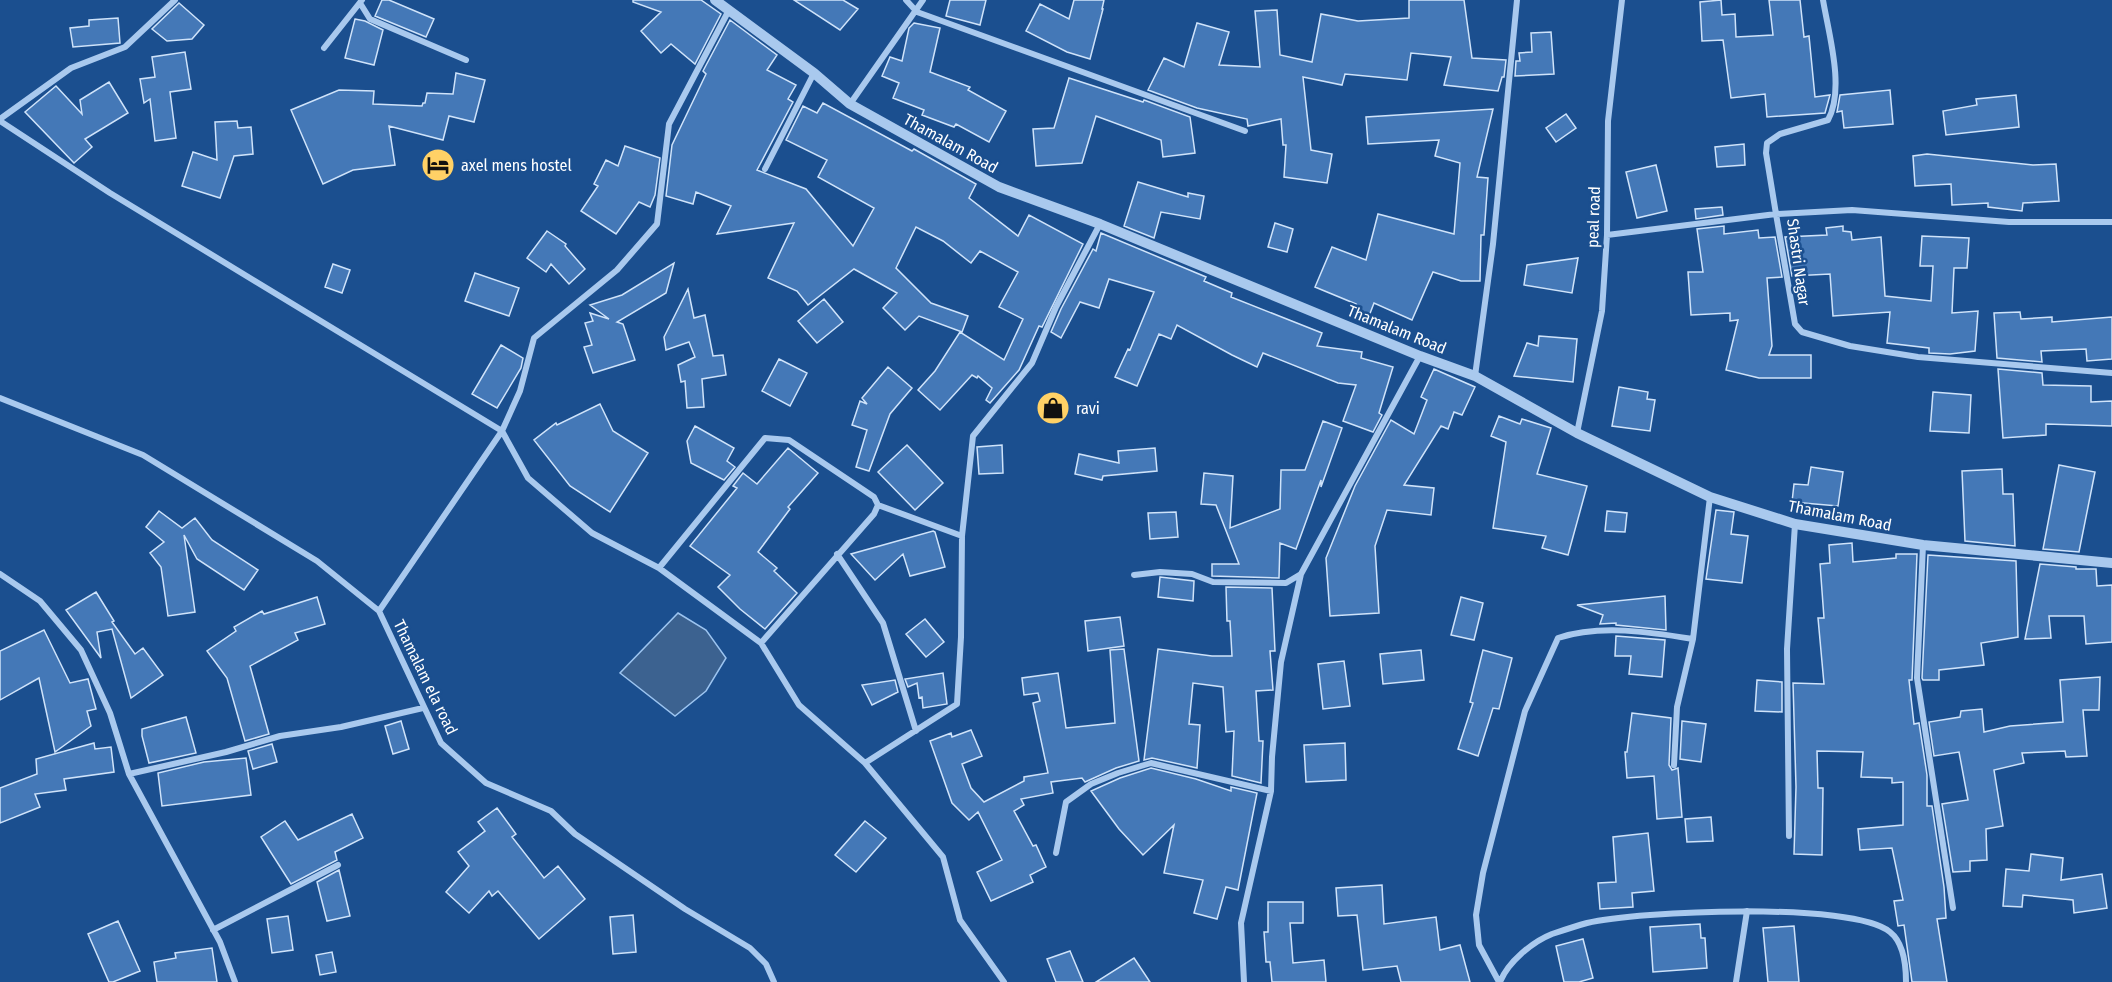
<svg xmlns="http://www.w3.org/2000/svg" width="2112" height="982" viewBox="0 0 2112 982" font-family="'Fira Sans Condensed',sans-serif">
	<rect width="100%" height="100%" fill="#1b4f8f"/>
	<!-- water -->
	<path fill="#3c6290" stroke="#9cc4f0" stroke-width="1.5" d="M678 613 706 630 726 658 706 691 675 716 620 673Z"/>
	<!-- building -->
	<path fill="#4478b7" stroke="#cfe3fa" stroke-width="1.5" d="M382 0H389L434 19 426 37 375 16Z
		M633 0H701L721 14 695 64 671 44 661 53 641 31 661 12 633 2Z
		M794 0H843L858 9 840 30Z
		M950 0H986L980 25 946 16Z
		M1074 0H1104L1102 9H1103L1090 59 1067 52 1026 31 1040 4 1069 19Z
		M1409 0H1464L1472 58 1506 60 1504 77H1502L1498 91 1444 85 1451 57 1411 53 1407 80 1345 74 1342 85 1303 77 1311 150 1332 154 1327 183 1284 177 1286 145H1283L1281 119 1248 126 1247 119 1197 108 1148 90 1164 58 1184 67 1197 23 1229 32 1219 65 1260 67 1255 11 1277 10 1280 55 1312 62 1321 14 1358 21 1409 18Z
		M1721 0 1722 15 1735 14 1736 37 1773 35 1769 0H1800L1804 37 1809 36 1815 97 1830 95 1825 113 1767 117 1765 94 1731 98 1723 40 1702 41 1700 2Z
		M179 3 204 25 192 39 167 41 152 29Z
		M118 18 120 43 73 47 70 28 89 26V20Z
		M355 19 365 21 383 30 374 65 345 58Z
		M730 20 777 55 767 70 796 85 788 99 793 102 757 170 806 189 853 246 874 208 818 177 827 160 786 140 803 106 817 113 823 103 912 151 914 149 976 184 969 198 1018 236 1029 215 1083 244 1042 327 1039 326 1019 370 990 403 986 400 992 388 978 376 977 378 972 375 940 410 918 390 935 371 960 332 1004 360 1023 319 999 307 1018 272 980 251 971 263 943 241 916 227 896 268 931 303 968 316 962 332 919 316 905 330 883 308 897 293 854 269 808 305 797 291 768 278 794 223 717 234 731 206 696 192 693 204 666 196 672 145 706 74 703 71Z
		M914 23 940 28 930 72 970 87 968 90 1006 111 989 142 956 124 954 127 922 115 924 110 893 98 899 83 882 76 890 57 902 61 909 28Z
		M1551 32 1554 74 1515 76 1516 61H1520L1519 53 1532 52 1531 33Z
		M185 52 191 89 170 92 176 138 155 141 150 99 144 103 140 79 155 77 152 57Z
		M456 73 485 80 474 122 449 116 443 140 389 126 395 165 353 170 323 184 291 110 339 90 374 91 373 104 422 106 423 103H425L427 93 453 94Z
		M1069 78 1143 102 1144 100 1190 117 1195 153 1163 157 1161 140 1096 116 1082 163 1036 166 1033 129 1054 128Z
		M109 82 128 113 85 139 92 147 74 163 25 112 56 86 82 114 80 100Z
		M1890 90 1893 124 1844 128 1842 111 1837 112 1840 95Z
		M2016 95 2019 127 1946 135 1943 111 1977 105 1976 99Z
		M1493 109 1477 177 1488 178 1484 235H1481L1480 281H1461L1433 272 1412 320 1374 303 1369 316 1353 311 1356 304 1315 287 1332 247 1366 260 1378 214 1454 234 1460 163 1435 156 1439 140 1368 144 1366 117Z
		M1566 114 1576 128 1556 142 1546 128Z
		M237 121 238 128 251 127 253 154 234 156 220 198 182 186 193 152 217 160 215 122Z
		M1744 144 1745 165 1717 167 1715 147Z
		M625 146 660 158 655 195 650 207 639 202 616 234 581 211 598 186 594 184 606 160 618 166Z
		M1927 154 2033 165 2056 164 2059 201 2023 203 2022 211 1988 207V203L1952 205 1951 184 1915 186 1913 156Z
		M1656 165 1667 211 1637 218 1626 172Z
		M1138 182 1188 197V193L1204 196 1200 219 1161 212 1154 238 1124 226Z
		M1722 207 1723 215 1696 219 1695 209Z
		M1275 223 1293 229 1287 252 1268 247Z
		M1724 226V234L1758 230 1759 238 1775 237 1782 277 1767 278 1772 346 1769 355H1811V378H1759L1726 370 1738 320 1730 321V313L1691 315 1688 272H1703L1697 229Z
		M1843 226V231L1851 232 1852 240 1881 237 1885 296 1931 301 1933 266H1920L1922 236 1969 238 1967 268H1954L1952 313 1978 311 1975 351 1950 354 1929 353V348L1887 343 1890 312 1833 316 1830 274 1792 276 1785 237 1827 235 1826 228Z
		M547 231 566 244 565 246 585 269 569 284 551 264 546 272 527 258Z
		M1101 233 1206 277 1204 281 1232 293 1231 297 1322 333 1317 346 1362 352 1361 358 1393 367 1379 413 1382 415 1373 432 1343 421 1356 385 1338 383 1263 353 1257 367 1232 355 1177 325 1171 339 1159 334 1137 386 1115 377 1128 349 1130 350 1154 292 1109 279 1099 308 1080 302 1061 338 1051 332 1061 309 1093 249 1096 251Z
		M1578 258 1572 293 1524 285 1527 265Z
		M674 263 666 293 617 322 623 324 635 360 593 373 584 347 592 345 585 323 593 321 590 313 609 319 590 305 622 295Z
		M333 264 350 270 342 293 325 287Z
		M475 273 519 288 509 316 465 301Z
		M688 289 694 318 705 315 713 356 723 355 726 375 702 379 704 407 687 408 685 381 681 382 678 365 695 357 689 342 666 350 664 337Z
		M824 299 843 322 817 343 798 321Z
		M2020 312 2021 319 2052 317V322L2112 317V359L2087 361 2086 349 2041 351 2042 362 1997 358 1994 313Z
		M1539 336 1577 339 1573 382 1514 376 1527 343 1538 346Z
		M501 345 523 358 521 368 497 408 472 394Z
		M779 359 807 373 790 406 762 391Z
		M888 367 912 388 890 414 869 471 856 467 867 430 852 425 860 401 867 404 862 398Z
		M1434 369 1475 387 1462 415 1454 412 1448 429 1441 426 1404 485 1434 488 1431 515 1387 510 1375 546 1379 613 1330 616 1326 558 1355 486 1391 420 1414 434 1427 400 1421 397Z
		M1998 369 2042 373 2043 385 2091 386V402L2112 401V426L2046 424V435L2003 438Z
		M1619 387 1648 392 1647 399 1655 400 1650 431 1612 426Z
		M1933 392 1971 395 1969 433 1930 431Z
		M600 404 613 431 648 453 610 512 570 486 534 440 556 423 557 425Z
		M1499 416 1520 424 1522 419 1551 428 1537 474 1587 486 1568 555 1542 548 1546 536 1493 528 1506 442 1491 436Z
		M1323 421 1342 428 1321 487V480L1296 549 1280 543 1279 578 1212 576V564H1239L1216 505 1201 504 1204 473 1233 476 1230 528 1280 509 1281 470H1305Z
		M695 426 734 448 727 461 735 467 724 480 691 463 687 441Z
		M907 445 943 483 915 510 878 472Z
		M1002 445 1003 473 979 474 977 447Z
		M788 448 818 473 788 507 790 509 758 552 777 568 774 571 797 593 765 629 740 609 718 587 730 575 690 546 737 488 733 486 743 473 757 484Z
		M1155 448 1157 471 1103 476 1102 480 1075 474 1079 454 1119 463 1118 451Z
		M2059 465 2095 472 2079 552 2043 549Z
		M1811 467 1843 472 1838 506 1792 502 1794 484 1808 485Z
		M2002 469 2003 494H2013L2015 546 1965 541 1962 471Z
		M1716 510 1734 512 1731 534 1748 536 1742 583 1706 579Z
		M159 511 182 528 195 518 212 540 258 570 244 590 197 559 184 535 195 612 168 616 161 567 150 553 164 542 146 527Z
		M1607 511 1627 513 1625 532 1605 531Z
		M1176 512 1178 537 1150 539 1148 513Z
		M933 531 935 532 945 567 910 576 903 554 875 580 851 554Z
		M1852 543 1853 562 1896 558V554H1917L1912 680H1909L1914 724 1919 723 1927 775V806H1932L1944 887 1946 918 1937 919 1947 982H1912L1904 925 1898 926 1894 901 1903 900 1892 848 1860 850 1858 829 1903 825V782L1892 783V778L1861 777 1863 752 1817 751 1818 788H1823L1822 855 1794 854 1796 787 1793 683 1824 684 1818 618H1824L1820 564 1830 563 1829 545Z
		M1928 555 2016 561 2018 637 1981 643 1984 665 1939 670V680H1923L1922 678Z
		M2040 564 2076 567V569H2096L2097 586 2112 585V642L2086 644 2084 616H2049L2051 638 2025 639Z
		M1160 577 1194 581 1193 601 1158 597Z
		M1226 587 1272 588 1275 651H1270L1273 690 1256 691 1259 741H1263L1261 783 1232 776 1234 731 1226 732 1223 687 1193 683 1189 724 1200 725 1197 768 1152 758 1144 760 1158 649 1212 656H1232L1230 621H1227Z
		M96 592 114 621 112 622 135 654 143 648 163 675 131 698 112 629 97 632 101 658 66 610Z
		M1665 596 1666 630 1616 625V623L1600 624 1603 615 1577 605Z
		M317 597 325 624 295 633 298 640 250 666 269 734 245 741 227 678 207 651 236 631 234 627 262 611 264 614Z
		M1461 597 1483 603 1474 640 1451 635Z
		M1120 617 1124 646 1088 651 1085 621Z
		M925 619 944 642 926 657 906 634Z
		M44 630 70 683 88 679 96 709 87 711 91 726 55 752 39 678 0 700V651Z
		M1616 636 1665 640 1662 677 1629 674 1631 656H1615Z
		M1124 649 1139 761 1116 768 1085 782 1082 778 1051 782 1053 793 1021 799 1024 805 1014 811 1033 846 1036 845 1046 867 1030 875 1033 882 991 901 977 872 1002 860 978 812 969 820 952 803 930 741 951 733 952 737 971 730 982 756 962 764 971 788 984 802 1024 781V777L1048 773 1033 703 1040 701 1038 693 1024 695 1022 678 1058 673 1066 728 1115 723 1110 650Z
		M1421 650 1424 680 1383 684 1380 654Z
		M1483 650 1512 658 1499 709 1493 708 1478 756 1458 749 1473 703 1470 702Z
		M1344 661 1350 706 1323 709 1318 664Z
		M943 673 947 704 923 708 922 697 919 698 917 683 908 687 905 679Z
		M2100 677 2099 710H2083L2087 756 2066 757 2065 751 2022 753 2024 763 1994 770 2003 826 1986 829 1987 860 1970 861V871L1953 872 1942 804 1968 800 1959 752 1934 756 1929 722 1960 717 1961 711 1982 709 1984 732 2010 726 2063 722 2060 680Z
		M895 680 898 692 872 705 862 685Z
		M1757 680 1782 682V712L1755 711Z
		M1632 713 1671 718 1669 765 1672 770 1678 768 1682 817 1657 819 1654 776 1627 778 1625 752H1627Z
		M186 717 196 753 149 763 142 736V729Z
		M401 721 409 749 393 754 385 726Z
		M1682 721 1706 724 1701 762 1680 759Z
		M94 743 95 749 111 747 114 772 64 779 66 790 35 794 40 807 0 823V788L37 774 36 759Z
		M1345 743 1346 780 1306 782 1304 745Z
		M272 744 277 762 253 769 248 751Z
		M246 758 251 795 162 806 158 773 204 762Z
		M1151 768 1196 779 1231 791V787L1257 793 1238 890 1226 887 1217 919 1194 913 1203 880 1164 873 1174 825 1143 855 1119 829 1091 791 1120 778Z
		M497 808 516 834 512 837 544 878 558 866 585 899 539 939 498 891 492 896 489 891 469 913 446 892 469 866 458 852 485 831 478 822Z
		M352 814 363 838 335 852 337 860 291 884 261 837 285 821 298 840Z
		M1711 817 1713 841 1687 842 1685 819Z
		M865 821 886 838 856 872 835 855Z
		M1648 833 1654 891 1632 893 1633 907 1600 909 1598 883 1616 882 1613 837Z
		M2031 854 2063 858 2061 880 2102 874 2107 908 2074 913 2073 900 2023 895 2022 907 2003 906 2006 869 2029 871Z
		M339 870 350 916 327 921 317 882Z
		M1382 885 1384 924 1436 917 1440 950 1460 945 1470 982H1401L1397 966 1363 970 1357 915 1338 916 1336 888Z
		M1268 902H1303V923H1290L1293 963 1324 960 1326 982H1272L1270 962H1266L1264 932H1268Z
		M633 915 636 952 613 954 610 917Z
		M288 916 293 950 272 953 267 919Z
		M118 921 140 971 113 982H109L88 934Z
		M1700 924 1701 938H1705L1707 968 1653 972 1650 927Z
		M1794 926 1799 982H1768L1763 928Z
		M1583 939 1593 978 1579 982H1564L1556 946Z
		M212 948 217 982H157L154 962 176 958 175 953Z
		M1070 951 1083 982H1056L1047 959Z
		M332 952 336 972 320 975 316 955Z
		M1134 958 1150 982H1096Z"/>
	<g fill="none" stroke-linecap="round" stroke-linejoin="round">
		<!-- minor -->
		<path stroke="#a9c9ee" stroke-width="6" d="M906 0 917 12 1245 131
			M360 3 370 19 466 60
			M324 48 362 0
			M850 104 923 0
			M0 119 71 68 125 47 175 0
			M0 121 110 193 502 431 528 478 592 533 659 568 761 643 799 705 865 763 943 857 960 920 1004 982
			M765 169 814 73
			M2112 222H2009L1852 210 1776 214 1795 324 1802 332 1850 346 1918 357 2112 373
			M1607 235 1776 214 1766 153 1767 143 1780 134 1828 120C1845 89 1829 35 1823 0
			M1475 376 1493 244 1517 0
			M0 398 143 455 317 561 379 611 441 743 486 783 551 811 575 834 685 909 750 948 766 964 774 982
			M1577 433 1602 311 1607 235 1608 121 1622 0
			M878 505 962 536
			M1923 545 1917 678 1953 908
			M837 554 883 623 916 731
			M659 568 765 438 789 440 874 497 878 505 874 514 761 643
			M0 574 40 601 81 650 110 713 129 774 220 942 235 982
			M1134 575 1160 572 1192 574 1213 582 1286 583 1301 574
			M379 611 502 431 520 391 534 338 617 270 657 224 669 124 729 10
			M865 763 957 704 961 637 962 536 973 436 1032 363 1056 307 1100 224
			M1674 765 1677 707 1693 639
			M129 774 226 752 280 736 341 727 423 708
			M1789 836 1787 649 1795 524
			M1056 853 1066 802 1091 784 1118 773 1151 763 1271 791
			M213 930 338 865
			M1244 982 1241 923 1271 791 1272 757 1281 662 1301 574 1420 356
			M1499 982 1479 945 1476 915 1483 873 1525 711 1558 638C1600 624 1650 632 1693 639L1710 497
			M1500 982C1508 962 1532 942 1552 934 1564 930 1576 926 1587 923 1637 911 1852 901 1890 932 1904 943 1906 965 1906 982
			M1736 982 1747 911"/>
		<!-- tertiary -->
		<path stroke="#a9c9ee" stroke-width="10" d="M715 0 814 73 850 104 999 187 1100 224 1420 356 1475 376 1577 433 1710 497 1795 524 1923 545 2112 563"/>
	</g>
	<!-- icons -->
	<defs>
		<symbol id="hotel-disc" viewBox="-11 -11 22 22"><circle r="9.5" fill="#ffd166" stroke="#1b4f8f"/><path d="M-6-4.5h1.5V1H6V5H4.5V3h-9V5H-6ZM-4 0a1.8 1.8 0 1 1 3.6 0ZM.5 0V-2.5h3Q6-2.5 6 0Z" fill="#111"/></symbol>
		<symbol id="shop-disc" viewBox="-11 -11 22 22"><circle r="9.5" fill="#ffd166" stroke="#1b4f8f"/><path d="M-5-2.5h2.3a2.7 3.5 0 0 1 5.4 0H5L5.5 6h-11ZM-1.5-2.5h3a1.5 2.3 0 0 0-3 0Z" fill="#111"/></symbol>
	</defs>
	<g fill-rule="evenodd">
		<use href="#hotel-disc" x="419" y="146" width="38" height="38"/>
		<use href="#shop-disc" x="1034" y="389" width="38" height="38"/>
	</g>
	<g text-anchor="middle" stroke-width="5" stroke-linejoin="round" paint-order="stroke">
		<!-- street labels -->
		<g font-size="16" fill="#fff" stroke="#1b4f8f">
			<text transform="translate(951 143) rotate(29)" y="6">Thamalam Road</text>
			<text transform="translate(1593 217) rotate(-88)" y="6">peal road</text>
			<text transform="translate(1799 262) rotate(82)" y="6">Shastri Nagar</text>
			<text transform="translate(1397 329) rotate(22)" y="6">Thamalam Road</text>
			<text transform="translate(1840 515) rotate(11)" y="6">Thamalam Road</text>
			<text transform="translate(426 677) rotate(64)" y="6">Thamalam ela road</text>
		</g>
		<!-- poi labels -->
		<g font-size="16" fill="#fff" stroke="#1b4f8f" text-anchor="start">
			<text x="461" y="171">axel mens hostel</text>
			<text x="1076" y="414">ravi</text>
		</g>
	</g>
</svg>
